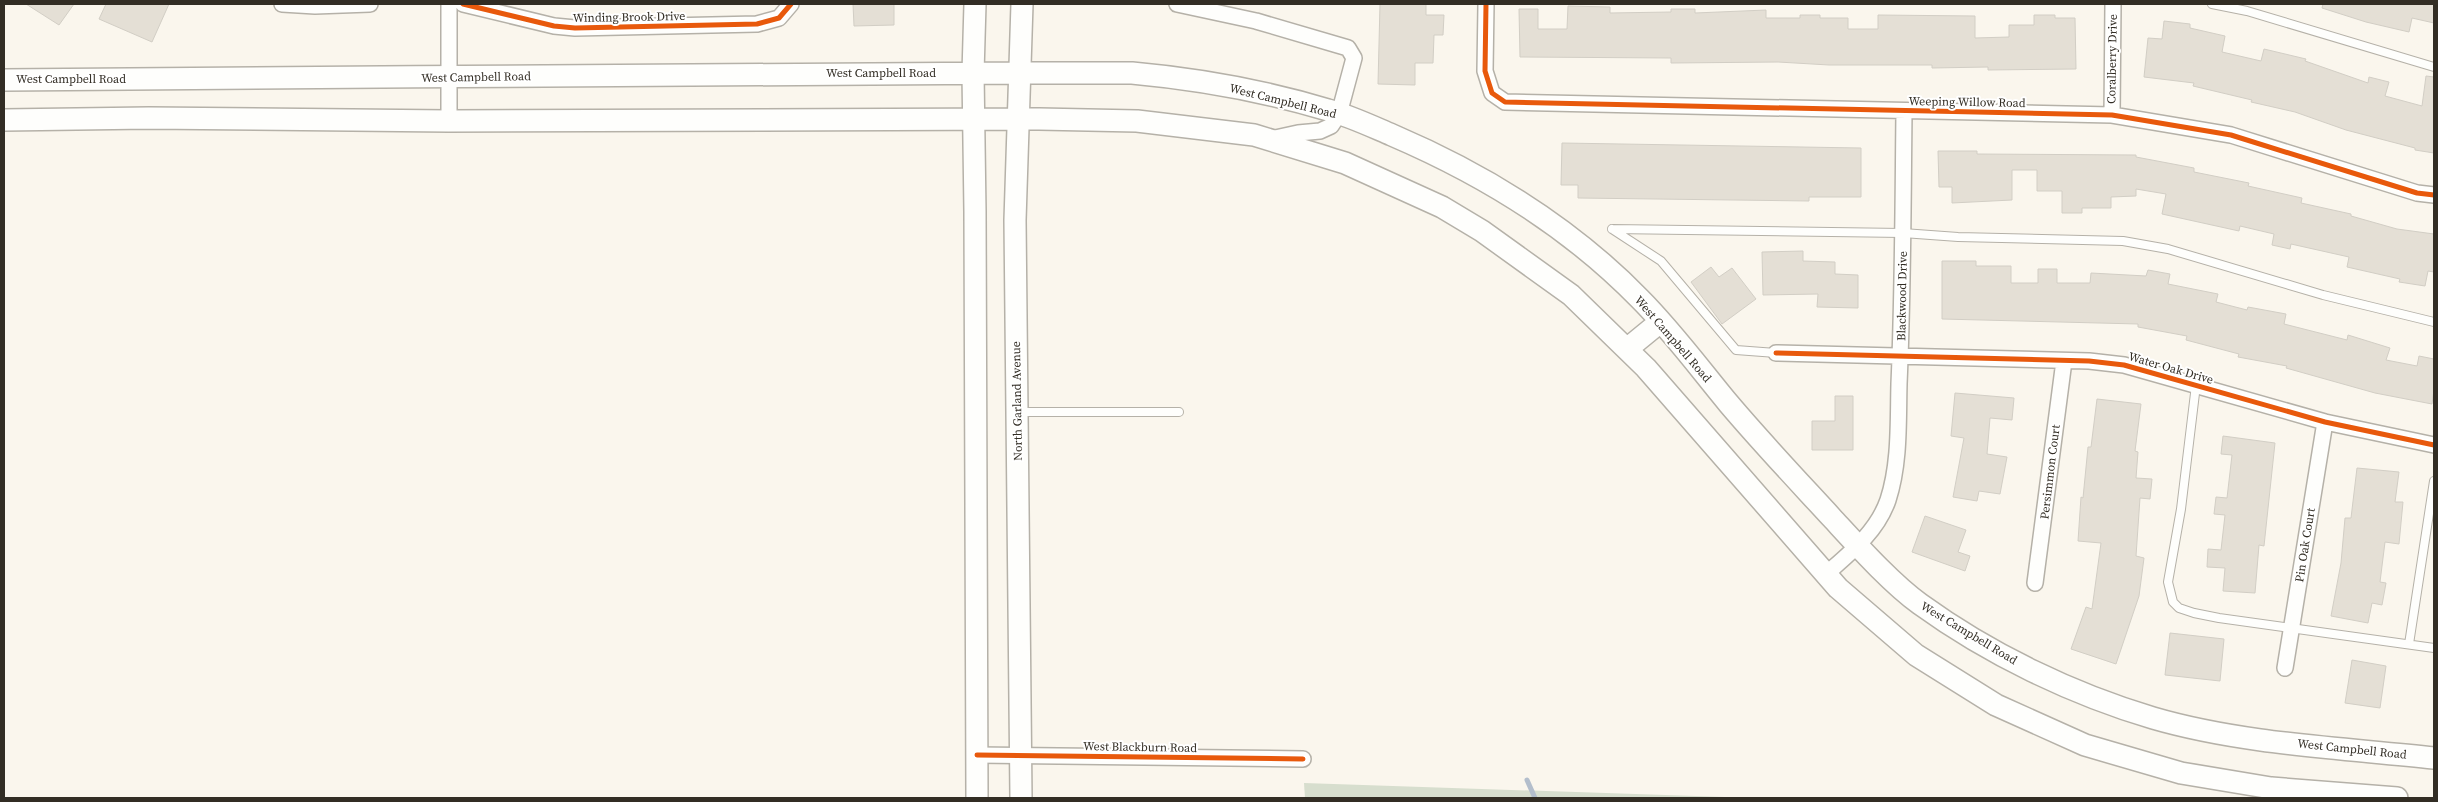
<svg xmlns="http://www.w3.org/2000/svg" width="2438" height="802" viewBox="0 0 2438 802" font-family="'Source Serif 4',serif">
	<rect width="100%" height="100%" fill="#faf6ed"/>
	<!-- green -->
	<path fill="#d7dece" d="M1304 783 1755 798H1305Z"/>
	<g fill="none" stroke-linecap="round" stroke-linejoin="round">
		<!-- stream -->
		<path stroke="#b3becc" stroke-width="5" d="M1527 780 1535 798"/>
	</g>
	<!-- building -->
	<path fill="#e4dfd5" stroke="#d2cec5" d="M26 4H74L59 25Z
		M106 4H169L152 42 99 19Z
		M853 4H894V25L854 26Z
		M1380 4H1426V15H1444L1443 35H1434L1433 63H1415V85L1378 84Z
		M2323 4H2434V23L2412 18 2409 32 2366 22 2322 8Z
		M1568 6 1610 7V13L1671 12V9H1695V13L1766 10V18H1800V15H1820V18H1848V29H1878V15L1975 16V38L2009 37V25H2034V15H2055V18H2075L2076 69 1988 70V67L1932 68V65H1829L1778 62 1671 63V58L1520 57 1519 9H1538V29H1567Z
		M2164 21 2190 24V28L2225 36 2222 52 2261 61 2264 49 2306 59 2305 61 2368 83 2369 77 2389 82 2385 96 2422 106 2426 76 2434 77V153L2415 150V148L2346 130 2295 112 2251 102 2252 100 2193 86 2194 83 2144 77 2148 38 2162 39Z
		M1562 143 1861 148V197H1809V201L1578 198V185H1561Z
		M1938 151H1977V154L2136 155V157L2194 168V172L2249 183 2248 186 2302 198 2301 203 2351 214V216L2397 229 2434 234V272L2428 271 2425 286 2399 282 2400 279 2347 267 2349 257 2291 244 2290 249 2272 245 2274 234 2240 226 2239 231 2162 214 2166 194 2136 189V196L2111 197V208H2082V213H2062V191H2037V170H2012V200L1952 203V187H1939Z
		M1803 251V261L1835 262V274L1858 275V308L1817 307 1818 294 1763 295 1762 252Z
		M1942 261H1976V266H2011V283H2038V269H2057V283H2090L2091 273 2146 276 2148 270 2170 274 2168 284 2218 294 2216 302 2247 310 2248 307 2286 314 2284 324 2347 340 2348 335 2390 348 2386 360 2417 366 2419 356 2434 359V390L2432 404 2375 393 2286 368 2287 366 2238 357 2239 354 2186 340 2187 336 2138 327V324L1942 319Z
		M1711 267 1719 277 1732 268 1756 299 1722 324 1691 282Z
		M1955 393 2014 398 2012 420 1990 418 1987 454 2007 457 2000 494 1979 491 1977 501 1953 497 1964 438 1951 436Z
		M1835 396H1853V450H1812V421H1835Z
		M2097 399 2141 404 2135 451 2138 452 2136 478 2152 479 2150 499 2140 498 2136 556 2144 558 2139 596 2116 664 2071 649 2086 607 2092 609 2101 543 2078 541 2081 497 2083 498 2088 447H2091Z
		M2223 436 2275 443 2264 546 2259 545 2255 593 2223 591 2225 568 2207 567 2208 549 2221 550 2225 515 2214 514 2216 497 2227 498 2232 455 2221 454Z
		M2357 468 2399 472 2395 502H2403L2399 544 2385 542 2380 582 2386 583 2382 605 2372 603 2368 623 2331 616 2341 563 2345 518H2351Z
		M1925 516 1966 530 1958 552 1970 556 1965 571 1912 552Z
		M2170 633 2224 639 2220 681 2165 675Z
		M2352 660 2386 666 2380 708 2345 703Z"/>
	<g fill="none" stroke-linecap="round" stroke-linejoin="round">
		<defs>
			<path id="service" d="M2212 4 2247 11 2434 67
				M1612 229 1903 233 1958 237 2123 241 2168 249 2323 295 2434 322
				M1612 229 1661 261 1736 350 1776 353
				M2196 385 2181 509 2168 582 2173 602 2179 608 2194 613 2219 618 2434 648
				M1019 412H1179
				M2409 644 2434 481"/>
			<path id="minor" d="M282 4 315 6 370 4
				M449 4V121
				M463 4 554 26 575 28 757 24 779 18 791 4
				M1177 4 1256 21 1348 48 1354 58 1339 114 1331 126 1320 131 1298 133 1271 139
				M1486 4 1485 71 1492 93 1505 102 2112 115 2231 135 2417 193 2434 195
				M2112 115 2113 4
				M1776 353 2089 361 2124 365 2325 422 2434 445
				M1825 575C1850 553 1877 532 1888 500 1900 463 1898 422 1899 384 1903 293 1903 202 1904 112
				M2035 583 2064 361
				M2285 668 2325 422
				M977 755 1303 759"/>
			<path id="secondary" d="M975 4 973 73 975 212 977 798
				M4 80C380 78 756 72 1132 73 1198 79 1265 91 1328 110 1350 116 1371 126 1392 135 1483 174 1571 228 1640 299 1672 331 1700 369 1729 404 1762 443 1798 481 1832 518 1857 545 1891 583 1920 604 1989 654 2072 694 2153 718 2242 744 2343 748 2434 758
				M4 120 149 118 449 121 1039 119 1137 121 1254 135 1345 163 1442 207 1482 231 1571 295 1646 368 1838 588 1916 655 1996 705 2085 745 2181 773 2271 788 2397 798
				M1627 349 1660 322
				M1021 798 1015 220 1022 4"/>
		</defs>
		<!-- service casing -->
		<use href="#service" stroke="#b5b1a8" stroke-width="10"/>
		<!-- minor casing -->
		<use href="#minor" stroke="#b5b1a8" stroke-width="18"/>
		<!-- secondary casing -->
		<use href="#secondary" stroke="#b5b1a8" stroke-width="24"/>
		<!-- service -->
		<use href="#service" stroke="#fefefc" stroke-width="8"/>
		<!-- minor -->
		<use href="#minor" stroke="#fefefc" stroke-width="15"/>
		<!-- secondary -->
		<use href="#secondary" stroke="#fefefc" stroke-width="21"/>
		<defs>
			<path id="cycleway" d="M463 4 554 26 575 28 757 24 779 18 791 4
				M1486 4 1485 71 1492 93 1505 102 2112 115 2231 135 2417 193 2434 195
				M1776 353 2089 361 2124 365 2325 422 2434 445
				M977 755 1303 759"/>
		</defs>
		<!-- cycleway casing -->
		<use href="#cycleway" stroke="#fff" stroke-width="8"/>
		<!-- cycleway -->
		<use href="#cycleway" stroke="#e8590c" stroke-width="5"/>
	</g>
	<g text-anchor="middle" stroke-width="4" stroke-linejoin="round" paint-order="stroke">
		<!-- street labels -->
		<g font-size="12" fill="#322d24" stroke="#fff">
			<text transform="translate(629 17) rotate(-1)" y="4">Winding Brook Drive</text>
			<text transform="translate(2112 59) rotate(-89)" y="4">Coralberry Drive</text>
			<text x="881" y="77">West Campbell Road</text>
			<text transform="translate(476 77) rotate(-1)" y="4">West Campbell Road</text>
			<text x="71" y="83">West Campbell Road</text>
			<text transform="translate(1283 101) rotate(14)" y="4">West Campbell Road</text>
			<text transform="translate(1967 102) rotate(1)" y="4">Weeping Willow Road</text>
			<text transform="translate(1902 296) rotate(-89)" y="4">Blackwood Drive</text>
			<text transform="translate(1673 339) rotate(49)" y="4">West Campbell Road</text>
			<text transform="translate(2171 368) rotate(16)" y="4">Water Oak Drive</text>
			<text transform="translate(1017 401) rotate(-91)" y="4">North Garland Avenue</text>
			<text transform="translate(2050 472) rotate(-83)" y="4">Persimmon Court</text>
			<text transform="translate(2305 545) rotate(-81)" y="4">Pin Oak Court</text>
			<text transform="translate(1969 633) rotate(31)" y="4">West Campbell Road</text>
			<text transform="translate(1140 747) rotate(1)" y="4">West Blackburn Road</text>
			<text transform="translate(2352 749) rotate(6)" y="4">West Campbell Road</text>
		</g>
	</g>
	<!-- border -->
	<rect width="2438" height="802" fill="none" stroke="#322d24" stroke-width="10"/>
</svg>
